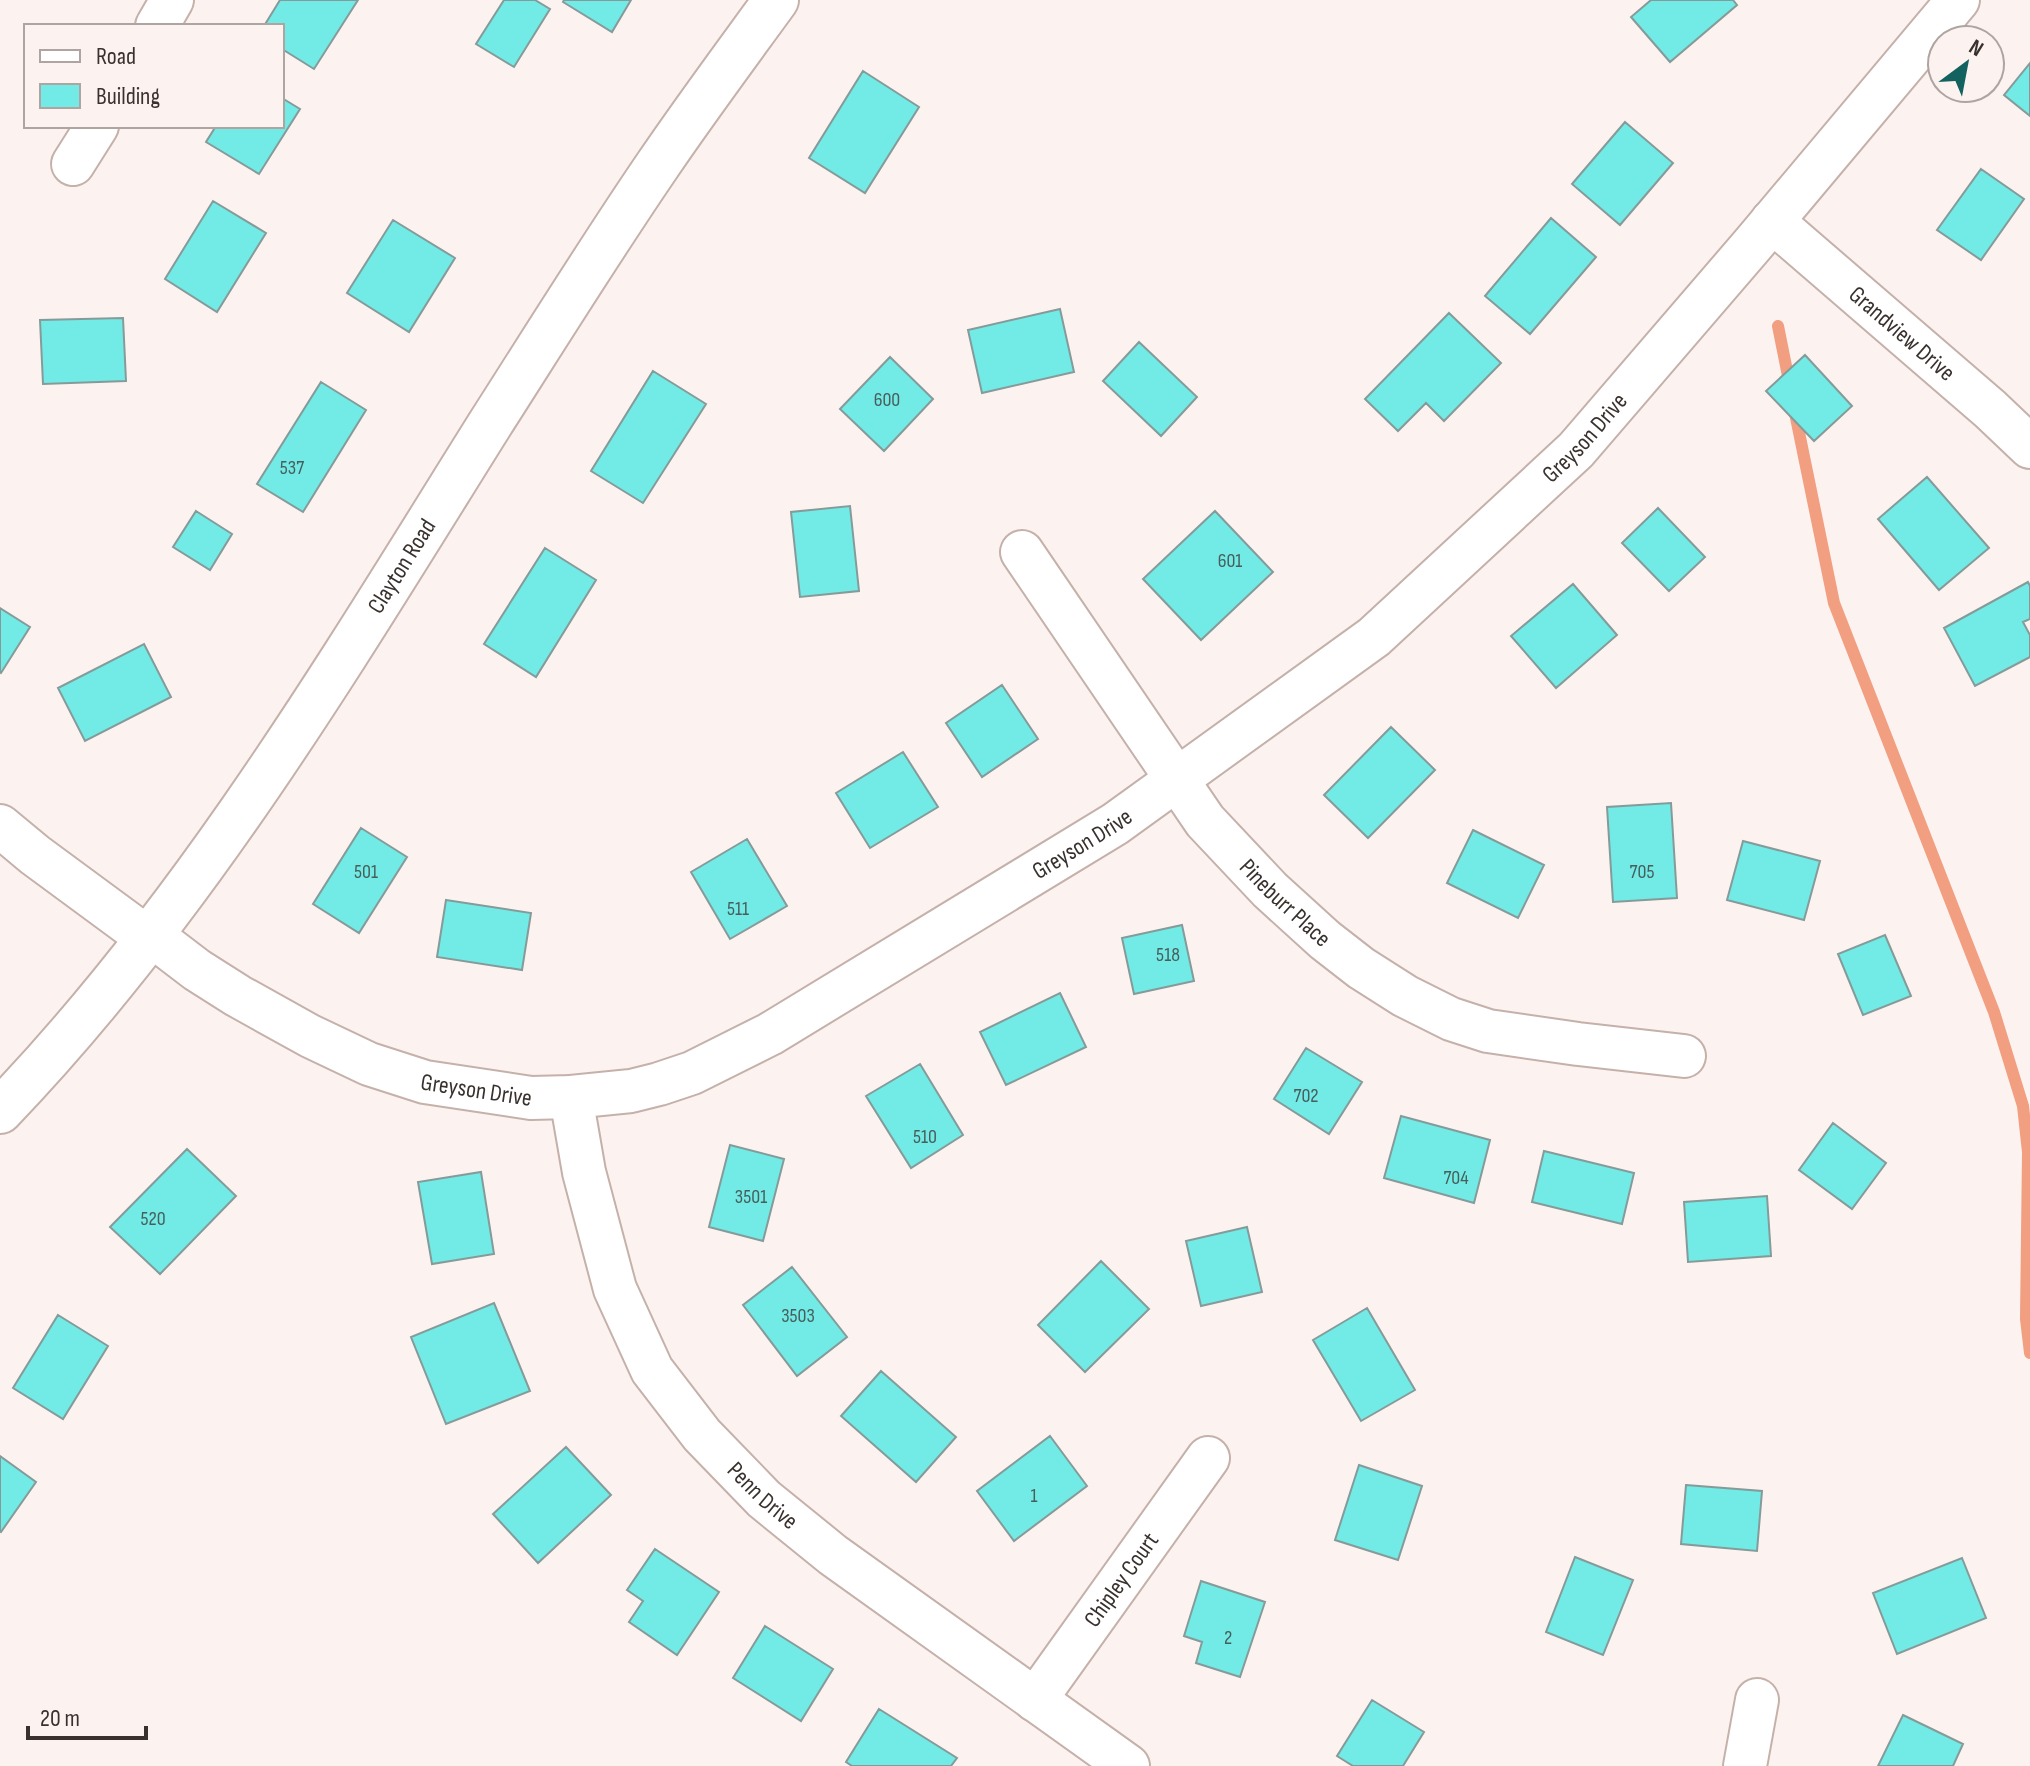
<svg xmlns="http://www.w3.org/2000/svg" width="2030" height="1766" viewBox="0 0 2030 1766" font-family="'Sofia Sans Condensed',sans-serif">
	<rect width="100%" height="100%" fill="#fcf3f0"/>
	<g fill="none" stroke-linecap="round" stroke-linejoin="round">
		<!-- stream -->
		<path stroke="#f29e81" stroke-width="12" d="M1778 326 1790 386
			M1794 408 1834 603 1994 1012 2023 1106 2028 1152 2026 1319 2030 1353"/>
	</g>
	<!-- building -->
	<path fill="#72eae5" stroke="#859b9a" stroke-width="2" d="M280 0H358L314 69 282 49V26H264Z
		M504 0H535L550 9 514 67 476 44Z
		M564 0H631L612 32 563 2Z
		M1651 0H1733L1737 5 1670 62 1631 17Z
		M2030 63V116L2004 95Z
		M863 71 919 107 865 193 809 158Z
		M282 98 300 109 259 174 206 142 216 126H282Z
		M1625 122 1673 163 1620 225 1572 184Z
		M1981 169 2024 199 1981 260 1937 230Z
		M213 201 266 233 217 312 165 279Z
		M1551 218 1596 257 1530 334 1485 296Z
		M393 220 455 258 409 332 347 293Z
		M1060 309 1074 372 982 393 968 330Z
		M1449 313 1501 363 1444 421 1426 403 1398 431 1365 399Z
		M123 318 126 381 43 384 40 320Z
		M1139 342 1197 397 1161 436 1103 381Z
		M1805 355 1852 406 1814 441 1766 391Z
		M890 357 933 399 884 451 840 409Z
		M653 371 706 404 643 503 591 471Z
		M321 382 366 410 303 512 257 484Z
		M1927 477 1989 548 1939 590 1878 519Z
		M850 506 859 591 800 597 791 512Z
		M1658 508 1705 557 1669 591 1622 543Z
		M196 511 232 534 210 570 173 547Z
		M1215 511 1273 572 1201 640 1143 579Z
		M545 548 596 580 536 677 484 644Z
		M2028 582 2030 586V619L2023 622 2030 635V657L1975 686 1944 628Z
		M1573 584 1617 635 1556 688 1511 636Z
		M0 608 30 627 1 673 0 672Z
		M144 644 171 697 85 741 58 688Z
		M1002 685 1038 739 982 777 946 723Z
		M1391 727 1435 770 1368 838 1324 795Z
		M903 752 938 807 870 848 836 793Z
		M1671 803 1677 898 1613 902 1607 807Z
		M361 828 407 857 359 933 313 904Z
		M1473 830 1544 865 1518 918 1447 883Z
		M747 839 787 906 730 939 691 872Z
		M1743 841 1820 861 1804 920 1727 900Z
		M446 900 531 913 522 970 437 957Z
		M1182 925 1194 981 1134 994 1122 938Z
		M1885 935 1911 996 1863 1015 1838 954Z
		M1060 993 1086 1047 1006 1085 980 1032Z
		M1306 1048 1362 1082 1329 1134 1274 1099Z
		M920 1064 963 1135 911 1168 866 1096Z
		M1401 1116 1490 1140 1474 1203 1384 1178Z
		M1833 1123 1886 1163 1852 1209 1799 1170Z
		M730 1145 784 1159 763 1241 709 1227Z
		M187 1149 236 1196 160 1274 110 1227Z
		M1544 1151 1634 1173 1622 1224 1532 1202Z
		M481 1172 494 1254 432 1264 418 1182Z
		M1767 1196 1771 1256 1688 1262 1684 1202Z
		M1247 1227 1262 1292 1201 1306 1186 1241Z
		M1101 1261 1149 1309 1085 1372 1038 1325Z
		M792 1267 847 1337 797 1376 743 1305Z
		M494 1303 530 1391 446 1424 411 1337Z
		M1367 1308 1415 1390 1361 1421 1313 1340Z
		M58 1315 108 1346 63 1419 13 1388Z
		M881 1371 956 1437 916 1482 841 1416Z
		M1050 1436 1087 1486 1014 1541 977 1491Z
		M566 1447 611 1495 538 1563 493 1514Z
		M0 1456 36 1482 1 1532 0 1531Z
		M1359 1465 1422 1486 1398 1560 1335 1540Z
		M1686 1485 1762 1491 1757 1551 1681 1544Z
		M655 1549 719 1592 677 1655 629 1622 643 1601 627 1590Z
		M1575 1557 1633 1580 1603 1655 1546 1632Z
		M1962 1558 1986 1618 1897 1654 1873 1593Z
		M1201 1581 1265 1602 1240 1677 1196 1663 1202 1642 1184 1636Z
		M765 1626 833 1669 801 1721 733 1678Z
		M1372 1700 1424 1732 1403 1766H1353L1337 1756Z
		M879 1709 957 1758 951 1766H852L846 1762Z
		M1903 1715 1963 1744 1953 1766H1878Z"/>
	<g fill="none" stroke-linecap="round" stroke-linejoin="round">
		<defs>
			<g id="street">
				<path d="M157 26 172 0"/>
				<path d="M73 164 97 126"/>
				<path id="s1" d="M1772 221 1990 409 2030 447"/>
				<path id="s2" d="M1022 552 1205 821 1270 890 1325 940 1361 968 1405 996 1451 1019 1488 1031 1578 1044 1684 1056"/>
				<path id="s3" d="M0 826 35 855 149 939 159 941 197 970 238 996 310 1036 369 1064 425 1082 531 1098 571 1097 631 1091 659 1084 692 1073 770 1034 1115 824 1374 637 1576 450 1754 243 1958 0"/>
				<path id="s4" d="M571 1097 584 1172 615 1289 652 1370 702 1435 764 1499 833 1555 1128 1766"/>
				<path id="s5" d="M1035 1700 1208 1458"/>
				<path d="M1745 1766 1757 1700"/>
			</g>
			<g id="secondary">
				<path id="s6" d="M0 1111C196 907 341 662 490 424 545 338 599 251 657 166 695 110 736 55 776 0"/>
			</g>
		</defs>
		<!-- street casing -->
		<use href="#street" stroke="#c5b1aa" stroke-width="46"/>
		<!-- secondary casing -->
		<use href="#secondary" stroke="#c5b1aa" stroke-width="48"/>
		<!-- street -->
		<use href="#street" stroke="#fff" stroke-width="42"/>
		<!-- secondary -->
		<use href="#secondary" stroke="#fff" stroke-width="44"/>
	</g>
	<g text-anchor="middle" stroke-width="7" stroke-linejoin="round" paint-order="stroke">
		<!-- number labels -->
		<g font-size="20" fill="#475f5c">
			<text x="887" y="406">600</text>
			<text x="292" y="474">537</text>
			<text x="1230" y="567">601</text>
			<text x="366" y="878">501</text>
			<text x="1642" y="878">705</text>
			<text x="738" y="915">511</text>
			<text x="1168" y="961">518</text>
			<text x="1306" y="1102">702</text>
			<text x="925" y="1143">510</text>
			<text x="1456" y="1184">704</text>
			<text x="751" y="1203">3501</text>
			<text x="153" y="1225">520</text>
			<text x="798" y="1322">3503</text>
			<text x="1034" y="1502">1</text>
			<text x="1228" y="1644">2</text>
		</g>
		<!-- street labels -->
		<g font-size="24" fill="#39312e" stroke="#fcf3f0">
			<text dy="8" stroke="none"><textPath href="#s1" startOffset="172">Grandview Drive</textPath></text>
			<text dy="8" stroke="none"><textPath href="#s3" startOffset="1872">Greyson Drive</textPath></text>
			<text dy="8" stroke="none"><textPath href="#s6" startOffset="678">Clayton Road</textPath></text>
			<text dy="8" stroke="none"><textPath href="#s3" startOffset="1224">Greyson Drive</textPath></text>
			<text dy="8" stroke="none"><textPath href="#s2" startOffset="440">Pineburr Place</textPath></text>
			<text dy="8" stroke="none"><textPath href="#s3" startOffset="552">Greyson Drive</textPath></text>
			<text dy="8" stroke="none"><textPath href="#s4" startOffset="454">Penn Drive</textPath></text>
			<text dy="8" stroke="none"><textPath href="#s5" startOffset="148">Chipley Court</textPath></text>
		</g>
	</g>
	<!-- legend -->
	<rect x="24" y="24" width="260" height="104" fill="#fcf3f0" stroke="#aea5a2" stroke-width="2"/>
	<rect x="40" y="50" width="40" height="12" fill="#ffffff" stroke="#aea5a2" stroke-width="2"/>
	<text x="96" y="64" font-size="24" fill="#39312e">Road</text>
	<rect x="40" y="84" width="40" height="24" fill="#72eae5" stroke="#aea5a2" stroke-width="2"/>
	<text x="96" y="104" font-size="24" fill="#39312e">Building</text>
	<!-- north arrow -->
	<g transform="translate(1966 64) rotate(32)"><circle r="38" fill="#fcf3f0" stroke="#aea5a2" stroke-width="2"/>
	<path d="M0-6L14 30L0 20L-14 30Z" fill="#13625f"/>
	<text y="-12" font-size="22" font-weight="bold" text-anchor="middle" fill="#39312e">N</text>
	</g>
	<!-- scale -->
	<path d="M28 1726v12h118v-12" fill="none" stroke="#39312e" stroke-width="4"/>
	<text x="40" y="1726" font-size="24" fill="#39312e" stroke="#fcf3f0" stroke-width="6" paint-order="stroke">20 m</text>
</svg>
